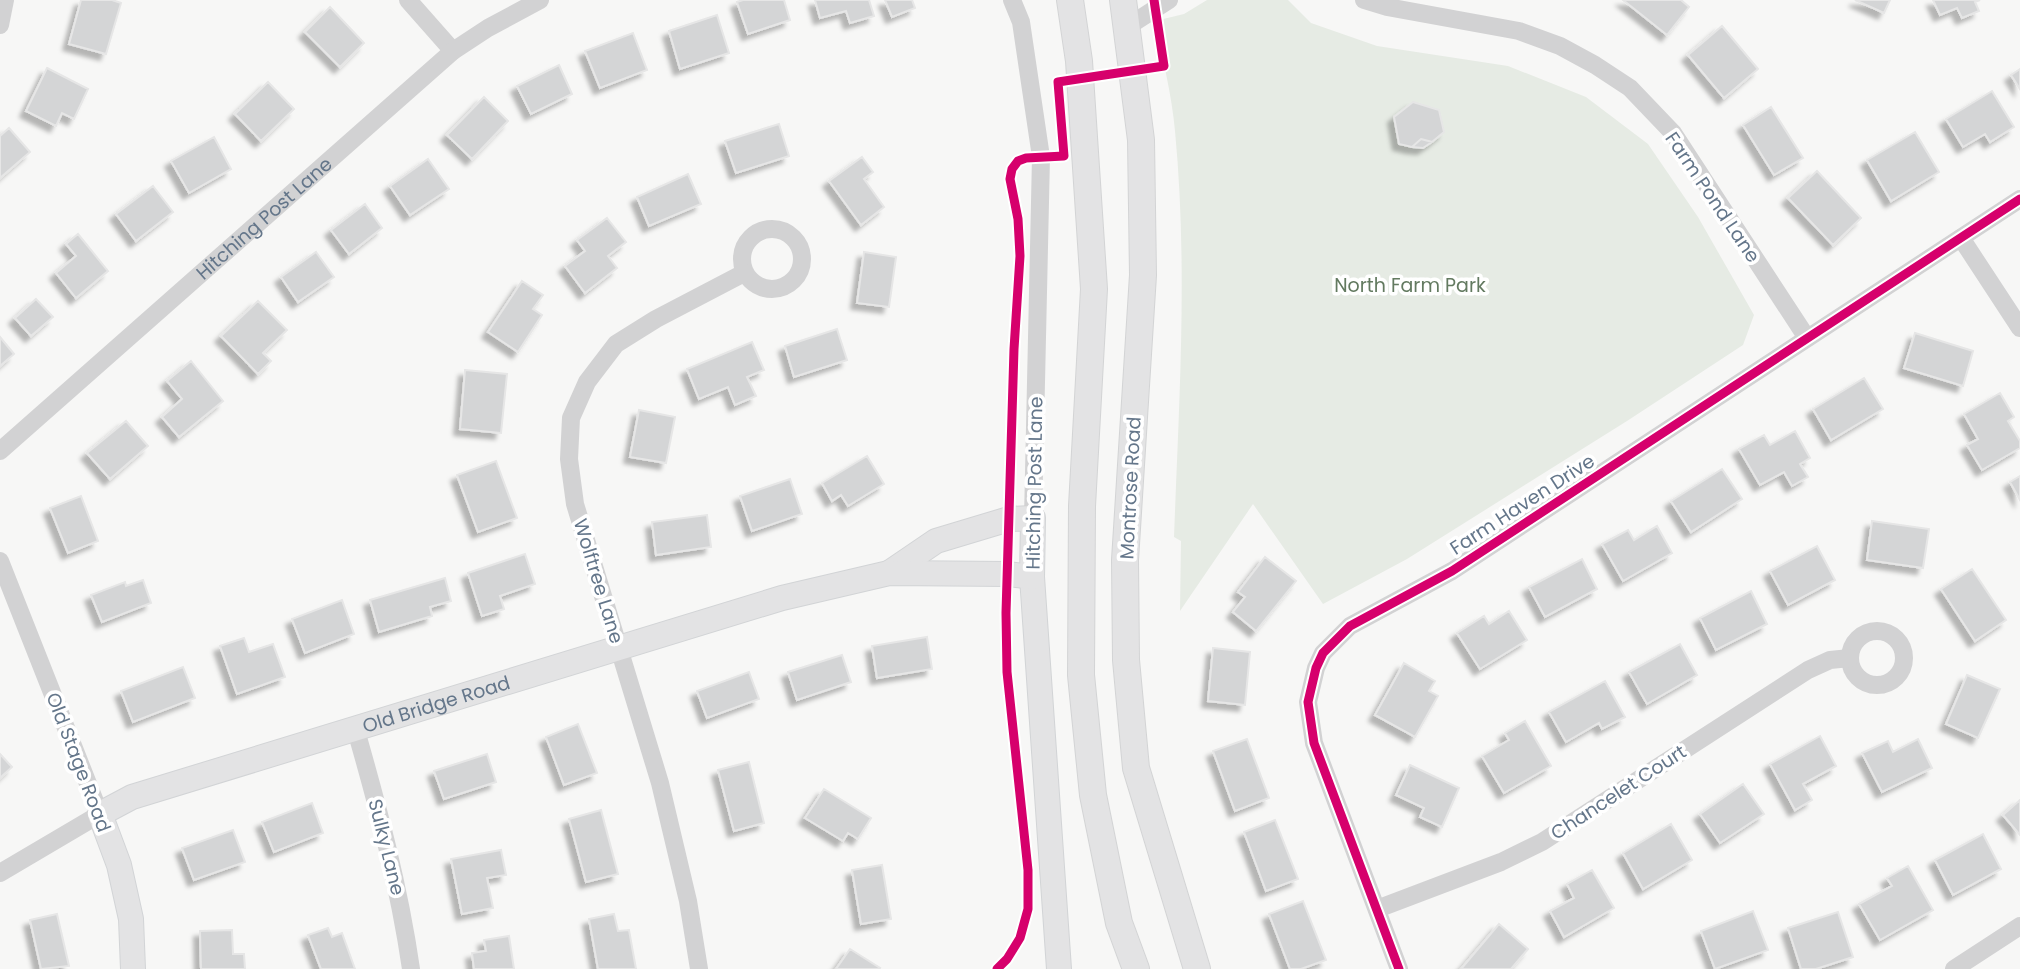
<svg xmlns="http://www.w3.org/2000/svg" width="2020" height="969" viewBox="0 0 2020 969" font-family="Poppins,sans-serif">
	<defs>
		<filter id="shadow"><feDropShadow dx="-6" dy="6" stdDeviation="2" flood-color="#0004"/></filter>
	</defs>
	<rect width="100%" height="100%" fill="#f7f7f6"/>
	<!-- green -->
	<path fill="#e6ebe4" d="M1207 0H1288L1311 23 1377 46 1508 66 1586 97 1648 144 1698 217 1754 315 1743 345 1627 421 1407 559 1323 604 1253 504 1180 611 1181 541 1174 537C1179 402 1188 266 1175 131 1172 95 1162 57 1155 21L1184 14Z"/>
	<!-- building -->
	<path fill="#d4d5d6" stroke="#e6e6e6" stroke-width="2" filter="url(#shadow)" d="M81 0H112L121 3 106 54 69 44Z
		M743 0H784L790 20 748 34 737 2Z
		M815 0H869L874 16 850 23 846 11 820 18Z
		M885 0H912L915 8 892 17Z
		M1623 0H1681L1689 7 1667 35Z
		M1855 0H1890L1884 13Z
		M1933 0H1980L1975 2 1979 11 1962 18 1957 8 1940 15Z
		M330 7 364 43 340 67 305 32Z
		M717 15 729 53 680 69 669 31Z
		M1722 26 1758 69 1724 98 1688 55Z
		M633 33 647 70 600 88 585 51Z
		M559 65 572 94 531 114 517 86Z
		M47 68 88 89 74 119 62 113 56 126 26 111Z
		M2020 69V89L2011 75Z
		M268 82 294 109 261 141 235 114Z
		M1992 91 2014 127 1990 142 1985 134 1963 147 1946 119Z
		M484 97 508 121 472 159 447 135Z
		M1413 102 1439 110 1444 132 1432 142 1421 139 1412 147 1399 144 1394 117Z
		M1771 107 1803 158 1774 175 1743 125Z
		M779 124 789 156 736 173 725 141Z
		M9 128 30 152 0 178V136Z
		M1915 132 1939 172 1891 201 1867 160Z
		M214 137 231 169 189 193 171 161Z
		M1421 139 1432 142 1423 148 1412 147Z
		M862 157 873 172 864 179 884 207 861 225 829 181Z
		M428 159 449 189 410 215 390 186Z
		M1817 171 1861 218 1833 245 1788 198Z
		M688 174 701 204 649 226 637 197Z
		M153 186 173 212 136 241 116 214Z
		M365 204 382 228 349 254 331 230Z
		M607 218 626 242 608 256 617 268 585 293 565 266 585 251 577 240Z
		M78 234 108 271 76 298 56 273 76 256 66 244Z
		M316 252 334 277 298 302 281 277Z
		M864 252 896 257 889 307 857 303Z
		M522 281 543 295 533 309 542 315 518 352 488 332Z
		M36 299 53 317 31 336 15 318Z
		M258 301 287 330 263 353 271 361 258 374 221 336Z
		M837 329 847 360 794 377 785 346Z
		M1915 333 1973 351 1963 386 1904 368Z
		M0 337 14 354 0 366Z
		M752 342 764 370 747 377 756 396 735 405 728 387 699 399 687 369Z
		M191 361 223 401 179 437 162 417 182 399 167 381Z
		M465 370 507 374 501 433 460 429Z
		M1864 378 1883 409 1831 440 1813 409Z
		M2000 393 2014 417 2008 421 2020 441V448L1982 470 1967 445 1978 439 1964 414Z
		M639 410 675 417 666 463 630 457Z
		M126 421 148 446 110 479 87 453Z
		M1795 431 1810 458 1800 464 1808 477 1792 486 1784 472 1760 485 1739 449 1764 435 1770 445Z
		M867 456 884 484 848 506 841 495 832 501 822 483Z
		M496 461 517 518 478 532 457 475Z
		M1722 469 1742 499 1691 532 1671 501Z
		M2020 476V500L2010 482Z
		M790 479 802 514 752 531 740 496Z
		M81 496 98 541 68 553 50 508Z
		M707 515 711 547 656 555 652 522Z
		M1872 521 1929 529 1923 568 1867 560Z
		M1657 526 1672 553 1623 581 1602 544 1628 530 1634 540Z
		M1817 546 1835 580 1788 605 1770 571Z
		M525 554 535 584 500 596 504 609 482 616 468 573Z
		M1265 557 1296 581 1256 631 1233 612 1245 597 1238 592Z
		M1582 559 1597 589 1545 617 1529 587Z
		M1972 569 2006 620 1975 641 1941 589Z
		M445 578 451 601 430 607 432 616 379 632 370 600Z
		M143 580 151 603 102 622 91 595 125 582 126 586Z
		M1751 591 1767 624 1716 650 1700 618Z
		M342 600 354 634 305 653 292 619Z
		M1509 611 1527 640 1480 669 1457 633 1484 616 1489 624Z
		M927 637 932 669 877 678 872 646Z
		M244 638 249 652 273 644 285 677 237 694 220 646Z
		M1680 644 1697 675 1647 704 1629 672Z
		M1213 648 1250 652 1245 705 1208 701Z
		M842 655 851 682 797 700 788 672Z
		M1404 663 1435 681 1429 691 1438 696 1415 737 1375 715Z
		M183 667 195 698 133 722 121 691Z
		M749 672 759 699 707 718 697 691Z
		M1967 675 2000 689 1978 738 1946 724Z
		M1605 681 1625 717 1602 729 1599 723 1566 742 1549 712Z
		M1525 721 1551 766 1504 793 1482 756 1509 740 1505 733Z
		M578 724 597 773 564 785 546 737Z
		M1820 736 1836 766 1803 784 1812 800 1795 810 1770 764Z
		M1247 739 1269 798 1235 811 1213 751Z
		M1918 739 1932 768 1882 792 1862 753 1888 741 1893 752Z
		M0 754 12 767 0 778Z
		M487 754 496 782 444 799 434 771Z
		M749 762 764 823 734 831 718 770Z
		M1410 765 1459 788 1442 827 1420 817 1424 808 1396 795Z
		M1743 784 1764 814 1720 843 1700 814Z
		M824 789 871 818 858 839 848 833 843 841 805 818Z
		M2020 800V835L2003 815Z
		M312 803 323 833 274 852 262 822Z
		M601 810 618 874 586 882 569 819Z
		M1275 820 1298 879 1266 891 1244 832Z
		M1671 824 1692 860 1643 889 1623 853Z
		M233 830 245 862 194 880 182 848Z
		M1983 834 2001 869 1953 895 1935 860Z
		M501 850 506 875 487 878 493 908 462 914 451 859Z
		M882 865 891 919 861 924 852 870Z
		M1908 866 1933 910 1880 940 1859 904 1892 886 1887 878Z
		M1592 870 1614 908 1564 937 1550 911 1574 898 1567 884Z
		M1303 901 1326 960 1301 969H1290L1269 914Z
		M1753 911 1768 950 1715 969 1701 931Z
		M1838 912 1853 957 1816 969H1801L1788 928Z
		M57 914 69 966 41 969 30 920Z
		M614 914 618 931 629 930 636 969H598L589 919Z
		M1499 924 1528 949 1511 969H1461Z
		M328 928 332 937 342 933 355 969H321L308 935Z
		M232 930 233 954H244L245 969H201L200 931Z
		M509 936 514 969H474L472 953 486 951 484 940Z
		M850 949 880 968 879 969H836Z"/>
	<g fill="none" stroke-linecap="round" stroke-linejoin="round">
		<defs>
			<g id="secondary">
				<path d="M889 573 936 541 1009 519 1033 518 1032 577 1059 969"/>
				<path id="s2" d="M133 969 131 919 119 865 100 814 132 797 782 598 889 573 1008 574 1032 577"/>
			</g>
			<path id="primary" d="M1070 0 1079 61 1094 289 1082 506 1081 675 1093 795 1119 923 1136 969
				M1123 0 1141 140 1143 275 1125 560 1126 660 1136 768 1197 969"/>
		</defs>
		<!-- secondary casing -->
		<use href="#secondary" stroke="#d2d4d6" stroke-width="26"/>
		<!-- primary casing -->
		<use href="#primary" stroke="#d3d4d5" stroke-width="28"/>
		<!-- street -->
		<g stroke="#d2d2d3" stroke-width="18">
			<path d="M408 0 453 51"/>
			<path d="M1012 0 1021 22 1041 157 1033 518"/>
			<path d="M1364 0 1387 7 1519 31 1560 46 1595 65 1630 88 1673 133 1807 338"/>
			<path d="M0 25 5 0"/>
			<path d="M1127 27 1169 0"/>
			<circle cx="772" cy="259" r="30"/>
			<path d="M1961 238 2020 328"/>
			<path id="s1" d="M0 451 453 51 488 28 540 0"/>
			<path d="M0 561 100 814 0 873"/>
			<circle cx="1877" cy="658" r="27"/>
			<path d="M355 727C378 807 399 886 411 969"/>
			<path d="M1377 909 1501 862 1542 842 1808 670 1830 660 1850 658"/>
			<path d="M699 969 688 901 660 783 575 504 569 459 571 418 587 382 616 344 656 319 744 273"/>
			<path d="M1399 969 1314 743 1308 702 1316 668 1323 653 1350 626 1452 571 2020 199"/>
			<path d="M1954 969 2020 926"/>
		</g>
		<!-- secondary -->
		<use href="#secondary" stroke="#e3e3e4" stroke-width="24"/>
		<!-- primary -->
		<use href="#primary" stroke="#e3e3e4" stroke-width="26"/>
		<defs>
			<path id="cycleway" d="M997 969 1007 959 1020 938 1028 909V870L1007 672 1006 613 1014 349 1020 256 1018 219 1010 179 1012 169 1018 161 1026 158 1064 156 1058 82 1164 66 1154 0
				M1399 969 1314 743 1308 702 1316 668 1323 653 1350 626 1452 571 2020 199"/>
		</defs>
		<!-- cycleway casing -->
		<use href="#cycleway" stroke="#fff" stroke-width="13"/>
		<!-- cycleway -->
		<use href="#cycleway" stroke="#d6006c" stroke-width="9"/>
	</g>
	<g text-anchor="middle" stroke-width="7" stroke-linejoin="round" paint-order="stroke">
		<!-- street labels -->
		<g font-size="19" fill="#64768a" stroke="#fff">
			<text transform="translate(1713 197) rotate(56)" y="7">Farm Pond Lane</text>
			<text dy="7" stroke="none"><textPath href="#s1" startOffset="352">Hitching Post Lane</textPath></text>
			<text transform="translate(1034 483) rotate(-89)" y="7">Hitching Post Lane</text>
			<text transform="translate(1130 488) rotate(-87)" y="7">Montrose Road</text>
			<text transform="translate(1522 504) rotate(-33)" y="7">Farm Haven Drive</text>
			<text transform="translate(599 581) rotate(73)" y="7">Wolftree Lane</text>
			<text dy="7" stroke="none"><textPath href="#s2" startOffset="514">Old Bridge Road</textPath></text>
			<text transform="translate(79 762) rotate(69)" y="7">Old Stage Road</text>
			<text transform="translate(1618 792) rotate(-33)" y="7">Chancelet Court</text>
			<text transform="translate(387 847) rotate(76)" y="7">Sulky Lane</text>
		</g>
		<!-- park labels -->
		<g font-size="19" fill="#637a60" stroke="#fff">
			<text x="1410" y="292">North Farm Park</text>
		</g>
	</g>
</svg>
